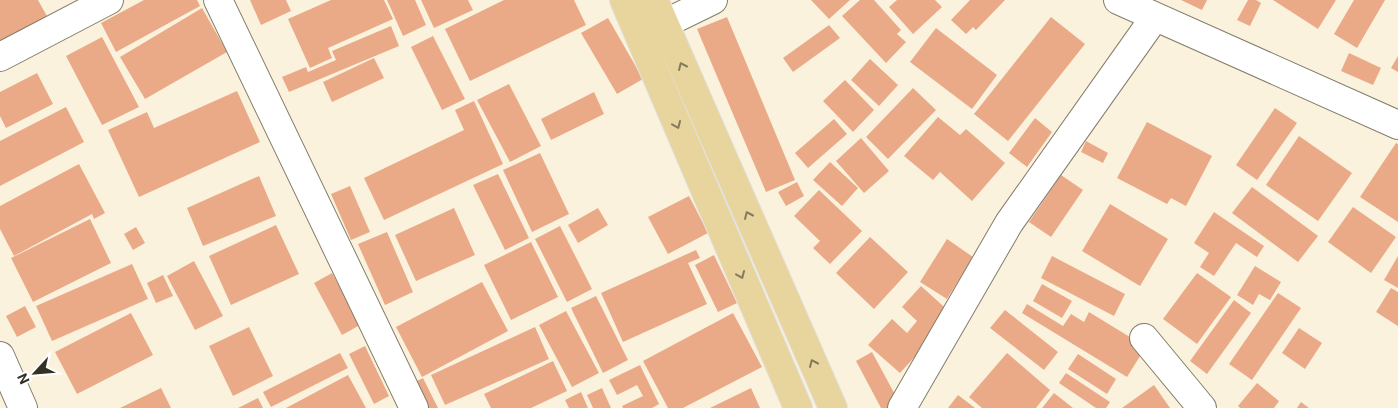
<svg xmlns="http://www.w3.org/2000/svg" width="1398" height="408" viewBox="0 0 1398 408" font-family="Roboto,sans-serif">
	<rect width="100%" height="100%" fill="#faf2dd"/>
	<!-- building -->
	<path fill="#eaaa87" d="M0 0H38L48 18 0 45Z
		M144 0H197L200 6 116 52 101 23Z
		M250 0H286L291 11 261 25Z
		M331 0H384L393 19 328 48 332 58 310 68 288 19Z
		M387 0H415L426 25 403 36Z
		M421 0H468L473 10 434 28Z
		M504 0H574L586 25 470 81 445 29Z
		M811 0H850L829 19Z
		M860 0H874L901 30 897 34 906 42 886 63 842 16Z
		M897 0H935L942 7 913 34 889 7Z
		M970 0H1005L976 30 973 27 966 34 951 20Z
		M1181 0H1207L1202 10Z
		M1248 0H1256L1261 3 1250 26 1237 20Z
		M1273 0H1336L1318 29Z
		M1354 0H1385L1357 48 1334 34Z
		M202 8 227 52 145 99 120 57Z
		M727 17 795 180 766 192 697 29Z
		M1051 17 1085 44 1008 141 974 114Z
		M608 18 643 79 617 94 581 33Z
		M829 25 840 38 793 72 783 58Z
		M391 26 399 46 289 92 282 77 306 67 308 72 336 60 332 51Z
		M936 28 997 75 972 109 910 62Z
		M433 36 465 99 442 110 411 47Z
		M102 37 139 107 102 125 66 56Z
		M1349 53 1381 68 1373 85 1341 71Z
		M1398 56V72L1391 68Z
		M374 58 384 78 332 102 323 82Z
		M870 59 898 85 879 106 851 80Z
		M37 73 53 104 6 128 0 116V92Z
		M845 80 874 110 853 132 823 101Z
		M509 84 541 146 510 162 477 100Z
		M913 88 936 110 888 159 866 137Z
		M237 91 260 142 139 197 108 130 147 112 154 128Z
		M594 92 604 114 551 140 541 119Z
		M474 101 503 164 384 220 364 178 464 130 455 110Z
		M66 107 84 142 0 186V141Z
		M1275 108 1297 123 1257 180 1236 165Z
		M938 117 960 135 966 129 1005 163 972 201 940 172 933 180 904 156Z
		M1035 118 1052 132 1027 167 1009 153Z
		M834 119 847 134 808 168 795 153Z
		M1147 122 1212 156 1186 206 1171 198 1167 204 1117 178Z
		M1299 136 1352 173 1318 221 1266 185Z
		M861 138 889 171 864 193 836 161Z
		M1086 141 1108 153 1103 163 1081 152Z
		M1396 143 1398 144V222L1360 197Z
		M540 153 569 214 532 232 503 170Z
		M830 162 858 188 842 206 813 180Z
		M79 164 105 213 94 219 92 214 14 256 0 229V206Z
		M498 174 529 238 505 250 473 185Z
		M1061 175 1083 190 1051 237 1029 222Z
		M259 176 276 216 203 246 187 208Z
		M797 182 804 196 786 206 778 192Z
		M350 186 370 232 351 240 331 194Z
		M1252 187 1318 236 1298 262 1232 213Z
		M819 190 862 231 830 264 813 248 820 241 794 216Z
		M689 196 708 233 668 254 648 217Z
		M1110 204 1168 239 1140 286 1082 251Z
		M1353 207 1396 237 1371 273 1328 242Z
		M454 208 475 255 416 281 395 235Z
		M598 208 608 225 578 243 568 225Z
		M1214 212 1264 246 1257 257 1236 243 1214 276 1200 267 1209 253 1194 243Z
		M90 219 111 263 33 302 11 258Z
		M276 225 299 274 231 305 209 256Z
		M560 226 592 289 567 302 535 239Z
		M136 227 145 243 133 250 124 234Z
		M387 232 413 292 385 305 358 244Z
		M870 237 908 272 874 309 836 273Z
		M947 239 973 257 947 299 920 282Z
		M531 242 558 297 511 320 484 265Z
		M696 250 700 258 688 263 707 304 623 342 601 293Z
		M714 255 737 303 718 312 695 265Z
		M1052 256 1125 294 1114 316 1041 278Z
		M1398 256V288L1384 280Z
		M194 261 223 316 195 330 167 276Z
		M132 264 148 299 52 341 36 306Z
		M1255 266 1281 282 1270 300 1259 294 1253 305 1237 295Z
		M332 273 360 325 342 335 314 283Z
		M1197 273 1231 297 1197 344 1163 319Z
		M163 275 173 296 156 303 147 283Z
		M482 282 508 331 422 377 396 327Z
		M1042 284 1072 301 1062 318 1033 301Z
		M921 286 953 315 900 373 868 345 892 319 907 333 917 321 902 307Z
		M1391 288 1398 292V326L1376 312Z
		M1278 293 1301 308 1252 380 1229 364Z
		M596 296 628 360 603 373 571 308Z
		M1234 300 1251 313 1207 374 1190 361Z
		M1027 304 1063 326 1071 314 1084 322 1089 312 1138 342 1134 349 1142 353 1127 377 1022 313Z
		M25 306 36 327 17 337 6 316Z
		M1005 310 1058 352 1044 370 990 328Z
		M566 311 599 373 572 387 539 325Z
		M131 313 153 355 77 394 55 352Z
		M733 313 762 367 683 408H668L643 361Z
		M249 327 273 376 233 396 209 346Z
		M535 327 549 359 445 405 431 375Z
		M1299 328 1322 343 1305 369 1282 353Z
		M365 346 389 396 374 404 349 354Z
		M872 352 899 402 888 408H881L856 361Z
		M340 353 348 368 271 407 263 392Z
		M1007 353 1050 390 1036 408H982L969 397Z
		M1078 354 1116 379 1107 394 1068 369Z
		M553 361 567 391 531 408H491L484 394Z
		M640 365 659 404 652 408H623L622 406 643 396 637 385 617 395 609 380Z
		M1066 373 1110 402 1106 408H1096L1059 383Z
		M348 375 366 408H286Z
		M423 378 438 408H428L415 382Z
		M1257 383 1279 401 1274 408H1240L1238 406Z
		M1154 385 1170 408H1122Z
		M161 388 171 408H120Z
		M602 388 611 408H593L587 395Z
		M751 388 760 408H710Z
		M581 392 588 408H569L565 400Z
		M1054 393 1073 408H1042Z
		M958 395 975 408H948Z
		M258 398 263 408H238Z
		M1301 402 1309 408H1297Z"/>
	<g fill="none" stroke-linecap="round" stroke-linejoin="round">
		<defs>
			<path id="minor" d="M218 0 414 408
				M1118 0 1398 125
				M664 24 713 0
				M0 57 109 0
				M1144 338 1202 408
				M0 356 23 408
				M902 408 1009 223 1155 17"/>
			<path id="major" d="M624 0 798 408
				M654 0 833 408"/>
		</defs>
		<!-- minor casing -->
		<use href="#minor" stroke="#847d6a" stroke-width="30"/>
		<!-- major casing -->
		<use href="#major" stroke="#e2e2e1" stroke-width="30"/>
		<!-- minor -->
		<use href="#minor" stroke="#fff" stroke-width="28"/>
		<!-- major -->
		<use href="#major" stroke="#e8d49d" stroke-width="28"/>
	</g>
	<!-- one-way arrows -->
	<defs><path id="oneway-chevron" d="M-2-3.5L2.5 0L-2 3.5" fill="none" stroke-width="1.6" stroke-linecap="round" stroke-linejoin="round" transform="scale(1.25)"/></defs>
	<g stroke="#847a5d">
		<use href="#oneway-chevron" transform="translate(682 66) rotate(-114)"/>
		<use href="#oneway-chevron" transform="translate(677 125) rotate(67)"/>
		<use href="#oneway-chevron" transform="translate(748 215) rotate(-114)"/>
		<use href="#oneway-chevron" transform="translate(741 275) rotate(67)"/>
		<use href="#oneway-chevron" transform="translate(813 363) rotate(-114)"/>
	</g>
	<!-- north arrow -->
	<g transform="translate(35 373) rotate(244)" stroke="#ffffff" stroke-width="4" paint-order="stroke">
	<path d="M0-4L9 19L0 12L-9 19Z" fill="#333028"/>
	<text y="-8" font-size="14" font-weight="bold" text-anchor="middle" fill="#333028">N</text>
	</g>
</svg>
